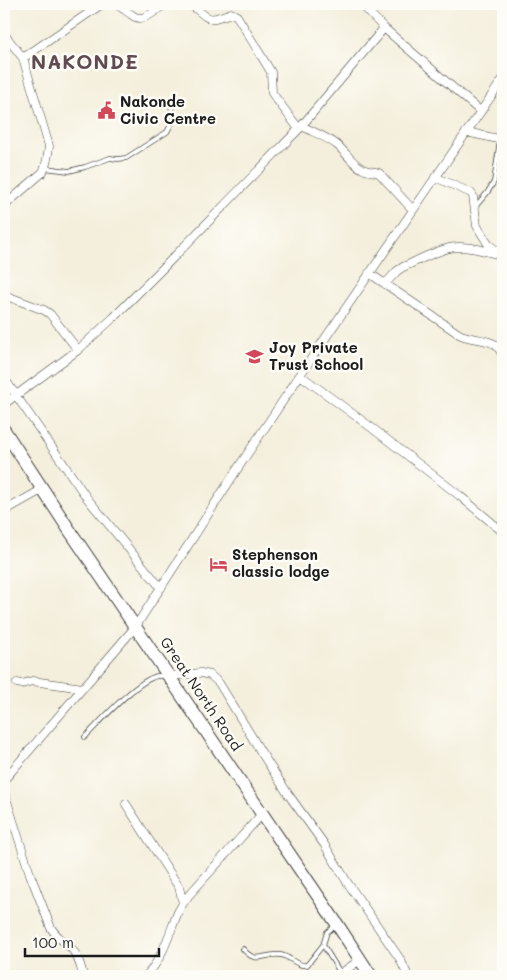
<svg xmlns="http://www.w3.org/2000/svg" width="507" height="980" viewBox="0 0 507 980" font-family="Mali,sans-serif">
	<rect width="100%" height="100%" fill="#fdfcf7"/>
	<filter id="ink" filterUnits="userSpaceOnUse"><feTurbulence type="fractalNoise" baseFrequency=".02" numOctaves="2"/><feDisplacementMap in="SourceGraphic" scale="10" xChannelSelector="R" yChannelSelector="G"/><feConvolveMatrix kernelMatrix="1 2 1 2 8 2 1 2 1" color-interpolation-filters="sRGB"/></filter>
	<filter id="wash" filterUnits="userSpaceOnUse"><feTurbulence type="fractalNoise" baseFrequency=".0096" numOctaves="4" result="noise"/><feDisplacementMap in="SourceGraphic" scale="20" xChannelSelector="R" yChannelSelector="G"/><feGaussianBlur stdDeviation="1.12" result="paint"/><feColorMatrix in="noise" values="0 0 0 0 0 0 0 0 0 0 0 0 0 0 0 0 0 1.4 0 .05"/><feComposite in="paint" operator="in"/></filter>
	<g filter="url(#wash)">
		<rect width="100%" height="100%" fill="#f4efdc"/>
	</g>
	<g filter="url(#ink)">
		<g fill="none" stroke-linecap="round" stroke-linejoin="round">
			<defs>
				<path id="service" d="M45 168 69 171 85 167 110 158 118 159 126 158 167 132 173 121 171 104
					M475 207 487 193 494 182 500 139
					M85 737C101 721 136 681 157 676 159 676 163 676 165 676
					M323 945 341 974
					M243 949C257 966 265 952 281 955 291 957 297 967 307 965L323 945 327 932 336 925"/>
				<path id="minor" d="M115 4C122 7 126 11 132 15 143 24 156 10 165 4
					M190 4C211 19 204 23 231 13L237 16 271 72 272 93 299 129
					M361 4 384 28 480 111
					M4 34 23 58 49 146C48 155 47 164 43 172L4 206
					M23 58 102 4
					M302 126C313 132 327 137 337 145 346 152 352 164 363 169 368 172 373 171 379 173L413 210
					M466 132 503 140
					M435 177 471 193 473 196 477 226 488 244 501 254
					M369 273 459 334C470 340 486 338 496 345 499 348 501 352 503 355
					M385 284 397 271 403 267C417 261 443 247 457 247 473 246 488 252 503 256
					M4 295 44 310 50 314 78 350
					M300 375 372 428 460 496 503 532
					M4 378 87 498 161 588
					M4 404 78 350 113 318 167 264 299 129 384 28
					M4 511 43 489
					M169 676 201 673 210 675 219 683 261 752 288 794 324 844 347 882 400 959 408 976
					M17 683 22 684 32 681 83 688
					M4 780 136 626 236 471 300 375 503 79
					M4 792 30 874 51 928C56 936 62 940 69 946 77 953 81 966 83 976
					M126 804 175 881 179 887 183 903
					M146 976C163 958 169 934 178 912 181 906 185 900 189 895L262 814
					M337 976 360 960"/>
				<path id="trunk" d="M4 430 68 528 337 924 371 976"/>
			</defs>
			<!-- service casing -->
			<use href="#service" stroke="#3c3c39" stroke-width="5.5"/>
			<!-- minor casing -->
			<use href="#minor" stroke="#3c3c39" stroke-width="9"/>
			<!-- trunk casing -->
			<use href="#trunk" stroke="#3c3c39" stroke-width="14"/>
			<!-- service -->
			<use href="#service" stroke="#fff" stroke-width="4"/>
			<!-- minor -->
			<use href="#minor" stroke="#fff" stroke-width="8"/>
			<!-- trunk -->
			<use href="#trunk" stroke="#fff" stroke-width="12"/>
		</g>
	</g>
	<!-- icons -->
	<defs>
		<symbol id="civic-bare" viewBox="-9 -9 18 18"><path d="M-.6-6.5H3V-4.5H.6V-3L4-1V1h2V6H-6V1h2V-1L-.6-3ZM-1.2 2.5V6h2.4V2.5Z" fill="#d1495b" stroke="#fdfcf7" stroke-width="2.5" paint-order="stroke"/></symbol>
		<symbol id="school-bare" viewBox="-9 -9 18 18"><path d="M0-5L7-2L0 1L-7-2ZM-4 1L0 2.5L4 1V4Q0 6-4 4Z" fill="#d1495b" stroke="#fdfcf7" stroke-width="2.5" paint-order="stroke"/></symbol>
		<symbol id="hotel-bare" viewBox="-9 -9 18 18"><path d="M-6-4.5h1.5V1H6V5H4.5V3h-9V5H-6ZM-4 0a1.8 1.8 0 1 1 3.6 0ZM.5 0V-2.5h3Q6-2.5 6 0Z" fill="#d1495b" stroke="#fdfcf7" stroke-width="2.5" paint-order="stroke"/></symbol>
	</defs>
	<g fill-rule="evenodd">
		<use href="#civic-bare" x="94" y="98" width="25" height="25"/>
		<use href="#school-bare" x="242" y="344" width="25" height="25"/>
		<use href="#hotel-bare" x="206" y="552" width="25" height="25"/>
	</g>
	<g text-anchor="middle" stroke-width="5" stroke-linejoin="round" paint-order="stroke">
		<!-- poi labels -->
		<g font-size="15" font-weight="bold" fill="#1c1c1c" stroke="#fdfcf7" text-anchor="start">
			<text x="120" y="107">Nakonde<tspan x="120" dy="17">Civic Centre</tspan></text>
			<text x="269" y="353">Joy Private<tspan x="269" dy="17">Trust School</tspan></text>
			<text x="232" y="560">Stephenson<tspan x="232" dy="17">classic lodge</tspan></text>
		</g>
		<!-- street labels -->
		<g font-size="15" fill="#1c1c1c" stroke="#fdfcf7">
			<text transform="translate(201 694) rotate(56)" y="5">Great North Road</text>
		</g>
		<!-- district labels -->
		<g font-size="20" font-weight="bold" letter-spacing="1" fill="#614b52" stroke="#fdfcf7">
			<text x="85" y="69">NAKONDE</text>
		</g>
	</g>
	<!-- margin -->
	<rect width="507" height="980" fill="none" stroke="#fdfcf7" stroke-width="20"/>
	<!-- scale -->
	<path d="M25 948v8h134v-8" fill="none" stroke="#1c1c1c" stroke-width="2.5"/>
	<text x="32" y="948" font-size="15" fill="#1c1c1c" stroke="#fdfcf7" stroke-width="4" paint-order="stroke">100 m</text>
</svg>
